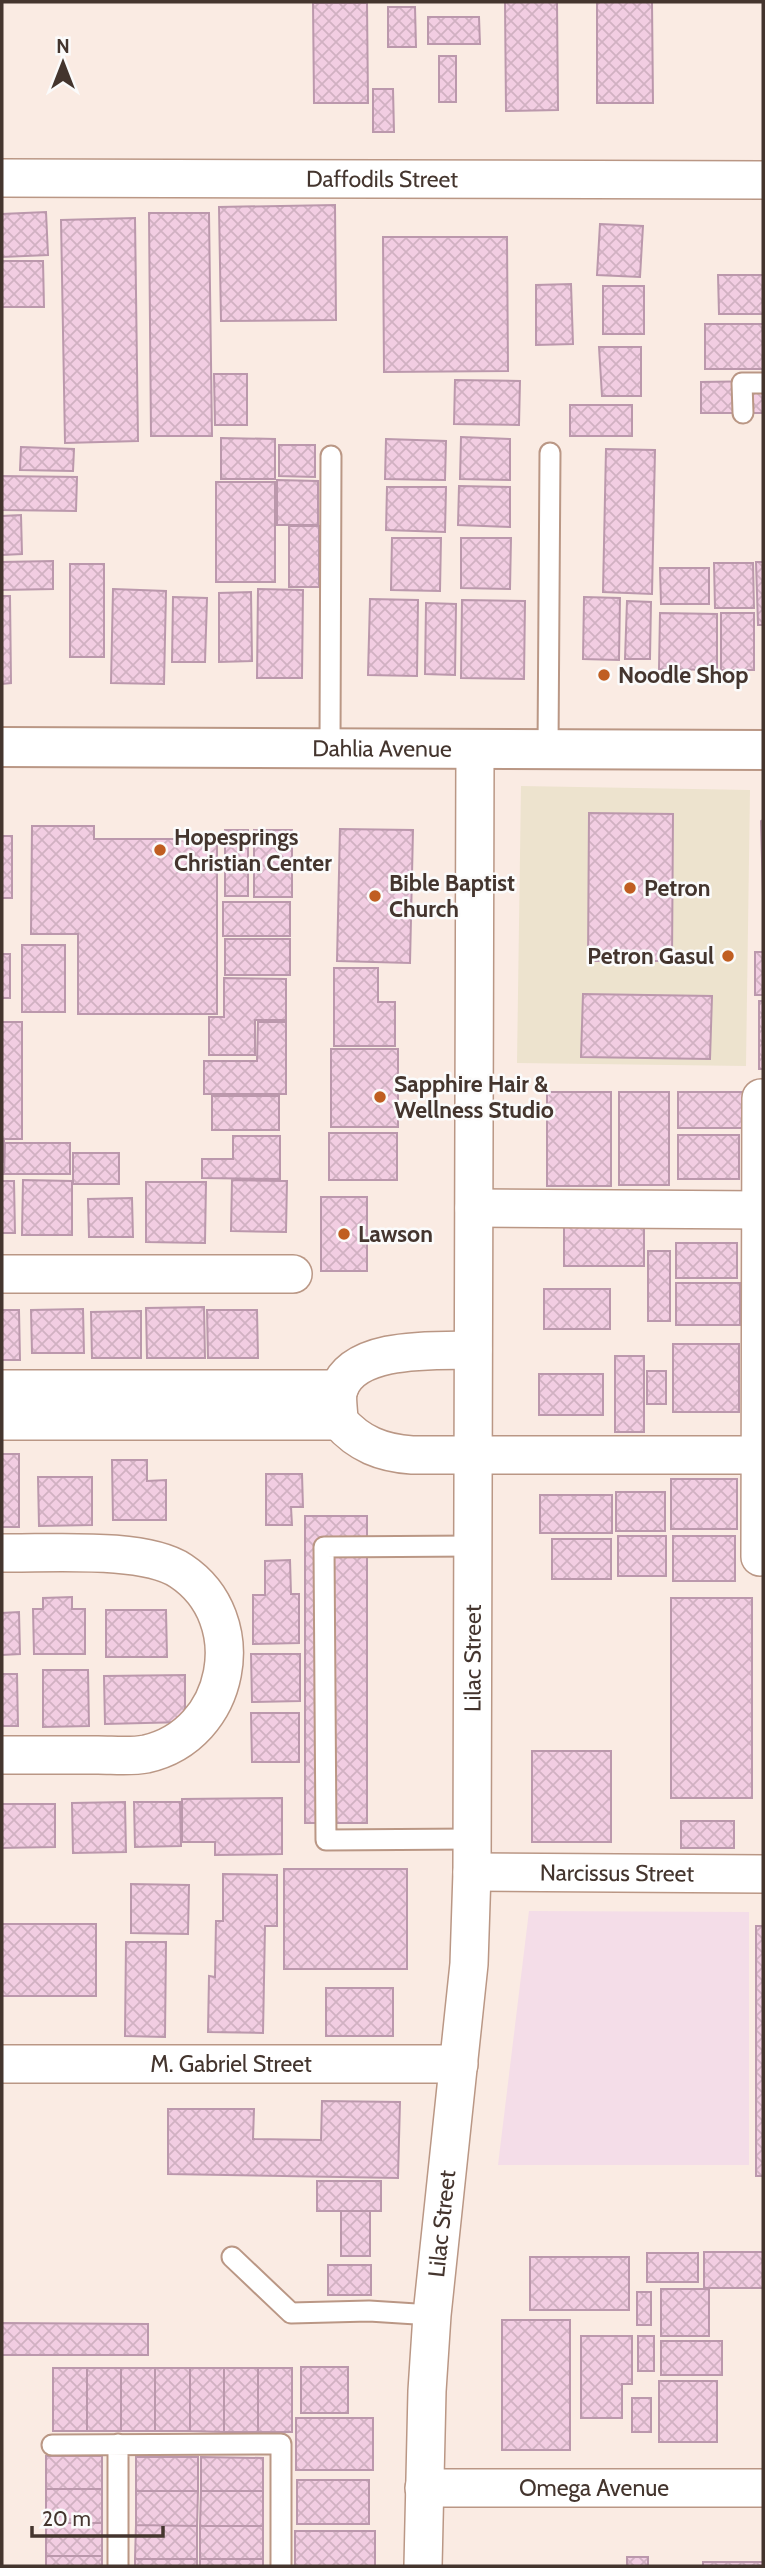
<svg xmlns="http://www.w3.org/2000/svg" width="765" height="2568" viewBox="0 0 765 2568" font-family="Cabin,sans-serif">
	<defs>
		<pattern id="building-cross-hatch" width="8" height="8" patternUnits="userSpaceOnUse" patternTransform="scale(1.75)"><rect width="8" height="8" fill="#f2cde2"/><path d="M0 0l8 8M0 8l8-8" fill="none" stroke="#d1b1c2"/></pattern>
	</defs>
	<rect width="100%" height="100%" fill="#faebe3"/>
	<!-- commercial -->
	<path fill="#ede3ce" d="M521 786 750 790 746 1066 517 1063Z"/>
	<!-- industrial -->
	<path fill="#f4dde8" d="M529 1911 749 1912V2165H498Z"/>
	<!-- building -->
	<path fill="url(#building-cross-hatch)" stroke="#bb98ac" stroke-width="2" d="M505 2H557L558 110 506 111Z
		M597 2H652L653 103H597Z
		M313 3H367L368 103H314Z
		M388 7H415L416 47H388Z
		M428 17H479L480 44H428Z
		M439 56H456V102H439Z
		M373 89H393L394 132H373Z
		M335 205 336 320 221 321 219 207Z
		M46 212 48 255 2 257V214Z
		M149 213H209L212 436H151Z
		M135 218 138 441 65 443 61 220Z
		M600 224 643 226 640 277 597 275Z
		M383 237H507L508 371 384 372Z
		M2 261H43L44 307H2Z
		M718 275H763V314H719Z
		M571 284 573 344 536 345V285Z
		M603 286H644V334H603Z
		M705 324H763V369H705Z
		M599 347H641V396H602Z
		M214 374H247V425H215Z
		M455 380 520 381 519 425 454 424Z
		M763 381V413H701V382Z
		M570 405H632V436H570Z
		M461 437 510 439V480L460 479Z
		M221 438 275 439V479H221Z
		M386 439 446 441 445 480 385 479Z
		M279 445H315V477L279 476Z
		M21 447 74 449 73 471 20 470Z
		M606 449 655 450 652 594 603 592Z
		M2 476 77 477 76 511 2 510Z
		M277 480 318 481V525H277Z
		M216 482H275V582H216Z
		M459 486 510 487V527L458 525Z
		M387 487H446L445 532 386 530Z
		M21 515 22 554 2 555V516Z
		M289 526H319V587H289Z
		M392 538H441L440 591 391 590Z
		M461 538H511L510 589 461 588Z
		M53 561V589L2 590V562Z
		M756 562H763V625H758Z
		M714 563H753L754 608H715Z
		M70 564H104V657H70Z
		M660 568H709V604H661Z
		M113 589 166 591 164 684 111 683Z
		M258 589 303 590 302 678H257Z
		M251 592 252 661 219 662V593Z
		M2 596H10L11 683 2 684Z
		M173 597 207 598 205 662H172Z
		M584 597 620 598 619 660 583 659Z
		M370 599 418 600 417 676 368 675Z
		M462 600 525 601 524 679 461 678Z
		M627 601 651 602 650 659H625Z
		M426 603 456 604 455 675 425 674Z
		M660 613 717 614V670L659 669Z
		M721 613H754V670H721Z
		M589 813 673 814 672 961H588Z
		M763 820V896L761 821Z
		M32 826H94V839H217V1014H78V934H31Z
		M340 829 413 830 410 963 337 961Z
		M225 830H248V896H225Z
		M254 830H292V897H254Z
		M2 836H12V898H2Z
		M223 902H290V936H223Z
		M225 939H290V975H225Z
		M22 945H65V1012H22Z
		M755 952H763V995H755Z
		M2 954H10V998H2Z
		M334 968H378V1002H395V1046H334Z
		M224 978 286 979V1020H255V1055H209V1017H224Z
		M583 994 712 996 710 1059 581 1057Z
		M759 1001H763V1069H759Z
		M2 1022H22V1139H4V1162H2Z
		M258 1022H286V1094H204V1061H257Z
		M331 1049H398V1127H331Z
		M547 1092H611V1186H547Z
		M619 1092H669V1185H619Z
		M678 1092H745V1128H678Z
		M212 1096H279V1130H212Z
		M329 1133H397V1180H329Z
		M678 1135H739V1179H678Z
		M233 1136H280V1179L202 1178V1159H233Z
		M5 1143H70V1174H4Z
		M73 1153H119V1184H73Z
		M23 1180 72 1181V1235H22Z
		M232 1180 287 1181 286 1232 231 1231Z
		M2 1181H14L15 1233H2Z
		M146 1182H206L205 1243 146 1242Z
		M321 1197H367V1271H321Z
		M132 1198 133 1237H89L88 1199Z
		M564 1224H644V1266H564Z
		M676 1243H737V1278H676Z
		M648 1251H670V1321H648Z
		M676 1283H740V1325H676Z
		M544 1289H610V1329H544Z
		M204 1307 205 1358H147L146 1308Z
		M83 1309 84 1353H32L31 1310Z
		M2 1310H19L20 1360H2Z
		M207 1310H257L258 1358H208Z
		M141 1311V1358H92L91 1312Z
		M673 1344H739V1412H673Z
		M615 1356H644V1432H615Z
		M647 1371H666V1404H647Z
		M539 1374H603V1415H539Z
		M2 1454H19V1527H2Z
		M112 1460H147V1481L166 1480V1520H113Z
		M266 1474H302L303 1507H291L292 1525H266Z
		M38 1477H92V1525L39 1526Z
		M671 1479H737V1529H671Z
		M616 1492H665V1531H616Z
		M540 1495H612V1533H540Z
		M305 1516H367V1823H305Z
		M618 1536H666V1576H618Z
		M673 1536H735V1581H673Z
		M552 1539H611V1579H552Z
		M290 1560 291 1594H299V1643L253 1644V1595H265V1561Z
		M72 1597V1609H85V1654H34L33 1609H43V1598Z
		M671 1598H752V1798H671Z
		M106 1610H166L167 1657H106Z
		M19 1612 20 1654 2 1655V1613Z
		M251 1654H300V1701L252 1702Z
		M43 1670H88L89 1726 43 1727Z
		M2 1674H17L18 1726H2Z
		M185 1675V1722L105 1724 104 1676Z
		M251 1713H299V1762H252Z
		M532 1751H611V1842H532Z
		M282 1798V1854L215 1855V1842H182V1799Z
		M125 1802 126 1852 73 1853 72 1803Z
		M134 1802H180L181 1846 135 1847Z
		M2 1804H55V1847L2 1848Z
		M681 1821H734V1848H681Z
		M284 1869H407V1969H284Z
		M223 1874 277 1875V1926H265L263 2033 208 2032 209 1976 215 1977 216 1921H223Z
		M131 1884 189 1885 188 1934 131 1933Z
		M2 1924H96V1996H2Z
		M756 1926H763V2176H756Z
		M126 1942H166L165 2037 125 2036Z
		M326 1988H393V2036H326Z
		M322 2101 400 2102 398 2178 168 2174V2109H254L253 2139 321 2140Z
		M317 2181H381V2211H317Z
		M341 2211H370V2256H341Z
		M704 2252H763V2288H704Z
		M647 2253H698V2282H647Z
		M530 2257H629V2310H530Z
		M328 2265H371V2295H328Z
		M661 2289H709V2336H661Z
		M637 2292H651V2325H637Z
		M502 2320H570V2450H502Z
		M2 2323 148 2324V2355H2Z
		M581 2336H632V2384H622V2418H581Z
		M638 2336H654V2371H638Z
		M661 2341H722V2375H661Z
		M301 2367H348V2413H301Z
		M53 2368H87V2431H53Z
		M87 2368H121V2431H87Z
		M121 2368H155V2431H121Z
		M155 2368H190V2431H155Z
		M190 2368H224V2432L190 2431Z
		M224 2368H258V2432H224Z
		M258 2368H292V2432H258Z
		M659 2381H717V2442H659Z
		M632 2398H651V2432H632Z
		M296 2418H373V2470H296Z
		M46 2456H102V2489H46Z
		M136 2457H198V2491H136Z
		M201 2457 263 2458V2491H201Z
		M297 2480H369V2524H297Z
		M46 2489H102V2523H46Z
		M136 2491H198L197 2526 136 2525Z
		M201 2491H263V2526H200Z
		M46 2523H102V2556H46Z
		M136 2525 197 2526V2559H135Z
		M200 2526H263V2559H200Z
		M295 2531H375V2566H295Z
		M46 2556H102V2566H46Z
		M627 2557H648V2566H627Z
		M135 2559H197V2566H135Z
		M200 2559H263V2566H200Z
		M703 2562H763V2566H703Z"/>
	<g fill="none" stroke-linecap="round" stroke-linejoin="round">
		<defs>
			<path id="lane" d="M743 413 742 383H763
				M330 748 331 456
				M548 749 550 453
				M472 1839 326 1840 324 1547 473 1546
				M232 2257 291 2313 369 2311 432 2315
				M118 2444V2566
				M52 2445 281 2444V2566"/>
			<g id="street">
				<path id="s1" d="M2 178 763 180"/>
				<path d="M474 1208 761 1210"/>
				<path d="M2 1274H293"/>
				<path d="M473 1350C437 1351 354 1345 339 1389 336 1397 339 1412 339 1421 359 1444 382 1453 412 1455H760"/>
				<path d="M2 1389H339"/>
				<path d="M2 1421H339"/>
				<path d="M2 1553C47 1554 144 1546 181 1571 253 1619 231 1735 146 1754 131 1757 113 1755 98 1755 66 1755 34 1755 2 1755"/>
				<path d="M760 1557 761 1098"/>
				<path id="s2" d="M472 1872 763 1874"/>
				<path id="s3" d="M2 2064H459"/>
				<path id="s4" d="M424 2488H763"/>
				<path id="s5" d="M423 2566 427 2391 432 2315 469 1964 472 1872 475 749"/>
			</g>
			<g id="secondary">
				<path id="s6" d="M2 747 763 750"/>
			</g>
		</defs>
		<!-- lane casing -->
		<use href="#lane" stroke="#ba9785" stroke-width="23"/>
		<!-- street casing -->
		<use href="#street" stroke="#ba9785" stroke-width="40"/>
		<!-- secondary casing -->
		<use href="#secondary" stroke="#ba9785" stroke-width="42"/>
		<!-- lane -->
		<use href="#lane" stroke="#fff" stroke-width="19"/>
		<!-- street -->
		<use href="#street" stroke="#fff" stroke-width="37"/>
		<!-- secondary -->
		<use href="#secondary" stroke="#fff" stroke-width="38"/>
	</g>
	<!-- markers -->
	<g fill="#c05e21" stroke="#fbfbfb" stroke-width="2.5">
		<circle cx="604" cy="675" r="7"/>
		<circle cx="160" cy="850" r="7"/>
		<circle cx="630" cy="888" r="7"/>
		<circle cx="375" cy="896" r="7"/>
		<circle cx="728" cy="956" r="7"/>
		<circle cx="380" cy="1097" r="7"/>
		<circle cx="344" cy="1234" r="7"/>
	</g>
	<g text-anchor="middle" stroke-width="5" stroke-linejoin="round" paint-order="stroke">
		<!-- street labels -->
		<g font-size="23" fill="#44352e" stroke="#fbfbfb">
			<text dy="8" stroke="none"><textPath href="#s1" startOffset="380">Daffodils Street</textPath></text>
			<text dy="8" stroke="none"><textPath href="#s6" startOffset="380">Dahlia Avenue</textPath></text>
			<text dy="8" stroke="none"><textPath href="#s5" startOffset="910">Lilac Street</textPath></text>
			<text dy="8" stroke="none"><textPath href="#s2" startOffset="145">Narcissus Street</textPath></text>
			<text dy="8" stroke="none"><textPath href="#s3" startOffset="229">M. Gabriel Street</textPath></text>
			<text dy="8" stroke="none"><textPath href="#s5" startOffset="343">Lilac Street</textPath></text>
			<text dy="8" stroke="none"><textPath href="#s4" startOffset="170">Omega Avenue</textPath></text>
		</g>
		<!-- poi labels -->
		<g font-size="23" font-weight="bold" fill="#44352e" stroke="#fbfbfb" text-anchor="start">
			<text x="618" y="683">Noodle Shop</text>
			<text x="174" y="845">Hopesprings<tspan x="174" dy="26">Christian Center</tspan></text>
			<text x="389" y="891">Bible Baptist<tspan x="389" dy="26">Church</tspan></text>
			<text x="644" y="896">Petron</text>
			<text x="714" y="964" text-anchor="end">Petron Gasul</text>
			<text x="394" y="1092">Sapphire Hair &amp;<tspan x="394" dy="26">Wellness Studio</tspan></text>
			<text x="358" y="1242">Lawson</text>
		</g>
	</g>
	<!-- border -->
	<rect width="765" height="2568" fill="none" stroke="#44352e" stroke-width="7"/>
	<!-- north arrow -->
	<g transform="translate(63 63)" stroke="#fbfbfb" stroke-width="5" paint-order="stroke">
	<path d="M0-5L12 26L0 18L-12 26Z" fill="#44352e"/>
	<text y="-10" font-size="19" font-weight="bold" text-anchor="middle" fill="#44352e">N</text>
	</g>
	<!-- scale -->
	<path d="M32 2526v10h131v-10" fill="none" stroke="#44352e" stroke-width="3.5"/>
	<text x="42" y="2526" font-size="21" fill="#44352e" stroke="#fbfbfb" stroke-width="5" paint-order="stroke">20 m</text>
</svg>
